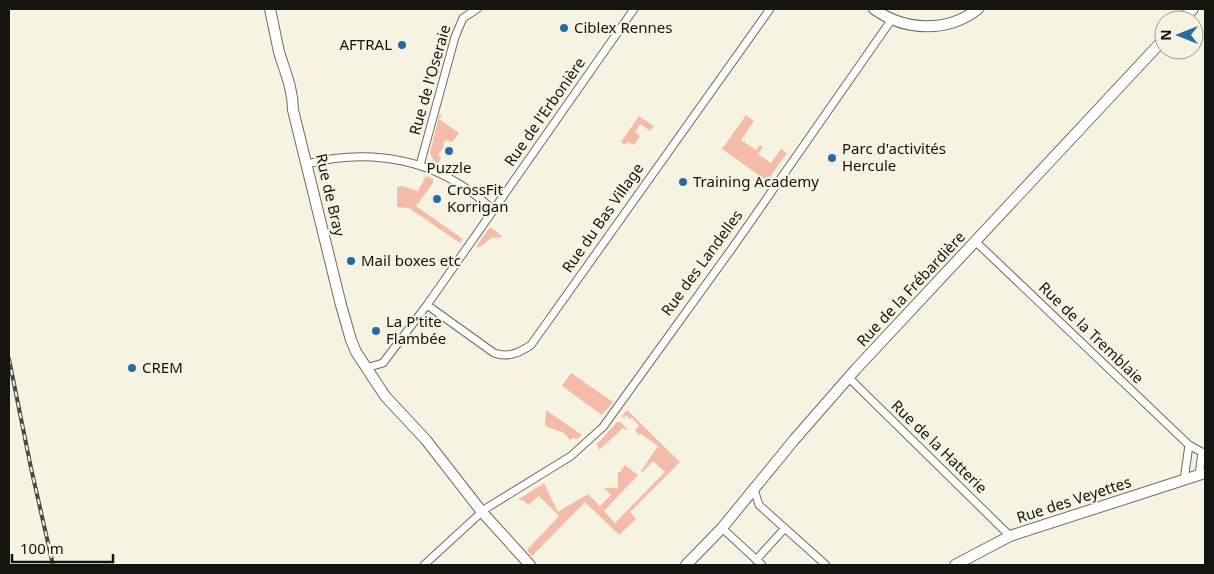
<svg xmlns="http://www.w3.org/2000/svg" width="1214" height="574" viewBox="0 0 1214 574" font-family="'Noto Sans',sans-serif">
	<rect width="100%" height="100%" fill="#f6f3e2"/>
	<!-- green -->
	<path fill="#f4bba8" d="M441 114 442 115 439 119 459 133 452 142 446 140 443 144 444 147 438 155 441 158 438 163 446 167 434 161 430 153 439 116Z
		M746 115 754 121 741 140 756 150 760 145 763 147 758 154 771 163 781 149 787 153 767 181 722 149Z
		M639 116 654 126 650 131 640 124 635 132 640 136 634 145 628 142 625 145 621 142Z
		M426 176 433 179V183L416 206 463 239 460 243 409 208 397 207V187L403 186 418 191Z
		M490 227 503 237 491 238 480 247H476Z
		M571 373 613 402 602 415 562 386Z
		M546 410 582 435 577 439 573 438 570 440 564 433 545 426Z
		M627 410 680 462 630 512 636 519 619 535 585 502 532 556 527 550 559 516 539 496 528 505 523 500 521 501 519 499 544 483 558 512 588 494 600 506 611 495 604 488H618V472H620L625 465 638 475 604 511 615 523 665 472 653 461 643 472 641 471 658 446 641 434 639 435 635 430 639 426 632 418 630 419 626 415 624 417 627 421 622 416Z
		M617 422H620L627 429V431L623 428 599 450 597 444Z"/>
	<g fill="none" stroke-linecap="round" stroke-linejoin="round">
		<defs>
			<path id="street" d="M307 164C357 151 411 155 456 182 469 189 481 200 493 209
				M420 165 455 37 463 18 477 9
				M975 241 1189 445 1205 454
				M427 305 494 353C508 358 519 353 531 345L770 9
				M366 368 383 363 389 355 427 305 634 9
				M849 378 1010 536
				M1199 475 1202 452
				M1184 480 1189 445
				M754 489 759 505 826 565
				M722 528 762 565
				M756 560 785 528
				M424 565 485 509 571 456 603 427 733 247 892 19"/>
			<path id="secondary" d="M270 9C273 23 276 38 279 52 285 72 293 89 293 110L341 305 351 340 356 352 385 396 426 440 482 512 530 565
				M874 9C905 31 947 33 978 9
				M1182 20 1193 9
				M686 565 722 528 794 440 856 369 1164 39
				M955 565 1010 536 1205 473"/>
		</defs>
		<!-- street casing -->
		<use href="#street" stroke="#706d5e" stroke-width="9"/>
		<!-- secondary casing -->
		<use href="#secondary" stroke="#706d5e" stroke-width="12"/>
		<!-- street -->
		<use href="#street" stroke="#fff" stroke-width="7"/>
		<!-- secondary -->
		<use href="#secondary" stroke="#fff" stroke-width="10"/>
		<defs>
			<path id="rail" d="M9 359 31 468 53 565"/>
		</defs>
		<!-- rail casing -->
		<use href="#rail" stroke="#4a4840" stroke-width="4"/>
		<!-- rail -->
		<use href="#rail" stroke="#f6f3e2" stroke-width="2" stroke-dasharray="5.5" stroke-linecap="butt"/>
	</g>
	<!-- markers -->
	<g fill="#276ba0" stroke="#f6f3e2" stroke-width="2">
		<circle cx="564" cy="28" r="5"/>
		<circle cx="402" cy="45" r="5"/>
		<circle cx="449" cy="151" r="5"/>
		<circle cx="832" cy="158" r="5"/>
		<circle cx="683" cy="182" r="5"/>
		<circle cx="437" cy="199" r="5"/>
		<circle cx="351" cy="261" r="5"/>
		<circle cx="376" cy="331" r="5"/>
		<circle cx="132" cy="368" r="5"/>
	</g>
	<g text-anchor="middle" stroke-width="4" stroke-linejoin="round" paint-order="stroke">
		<!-- poi labels -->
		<g font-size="15" fill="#15140e" stroke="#f6f3e2" text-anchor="start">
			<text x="574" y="33">Ciblex Rennes</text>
			<text x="392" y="50" text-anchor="end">AFTRAL</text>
			<text x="842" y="154">Parc d'activités<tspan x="842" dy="17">Hercule</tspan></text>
			<text x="449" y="173" text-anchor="middle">Puzzle</text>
			<text x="693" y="187">Training Academy</text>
			<text x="447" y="195">CrossFit<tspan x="447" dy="17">Korrigan</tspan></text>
			<text x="361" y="266">Mail boxes etc</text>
			<text x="386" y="327">La P'tite<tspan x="386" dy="17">Flambée</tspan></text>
			<text x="142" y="373">CREM</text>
		</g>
		<!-- street labels -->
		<g font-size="15" fill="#15140e" stroke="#f6f3e2">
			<text transform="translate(430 80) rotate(-74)" y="5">Rue de l'Oseraie</text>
			<text transform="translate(545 112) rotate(-55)" y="5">Rue de l'Erbonière</text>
			<text transform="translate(330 195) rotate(77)" y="5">Rue de Bray</text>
			<text transform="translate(603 218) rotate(-55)" y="5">Rue du Bas Village</text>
			<text transform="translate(702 263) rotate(-54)" y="5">Rue des Landelles</text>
			<text transform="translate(911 289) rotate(-47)" y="5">Rue de la Frébardière</text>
			<text transform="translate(1091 333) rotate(44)" y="5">Rue de la Tremblaie</text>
			<text transform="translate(939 447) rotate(44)" y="5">Rue de la Hatterie</text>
			<text transform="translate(1074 500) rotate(-18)" y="5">Rue des Veyettes</text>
		</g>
	</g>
	<!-- border -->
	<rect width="1214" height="574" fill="none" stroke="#15140e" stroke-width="20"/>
	<!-- north arrow -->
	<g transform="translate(1179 35) rotate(270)"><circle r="24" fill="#f6f3e2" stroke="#9c9a8d"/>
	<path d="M0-4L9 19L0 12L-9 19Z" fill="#276ba0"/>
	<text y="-8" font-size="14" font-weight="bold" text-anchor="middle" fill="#15140e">N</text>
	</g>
	<!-- scale -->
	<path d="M12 554v8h101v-8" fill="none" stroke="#15140e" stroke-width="2.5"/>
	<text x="20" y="554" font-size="15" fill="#15140e" stroke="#f6f3e2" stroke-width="4" paint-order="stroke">100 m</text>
</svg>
